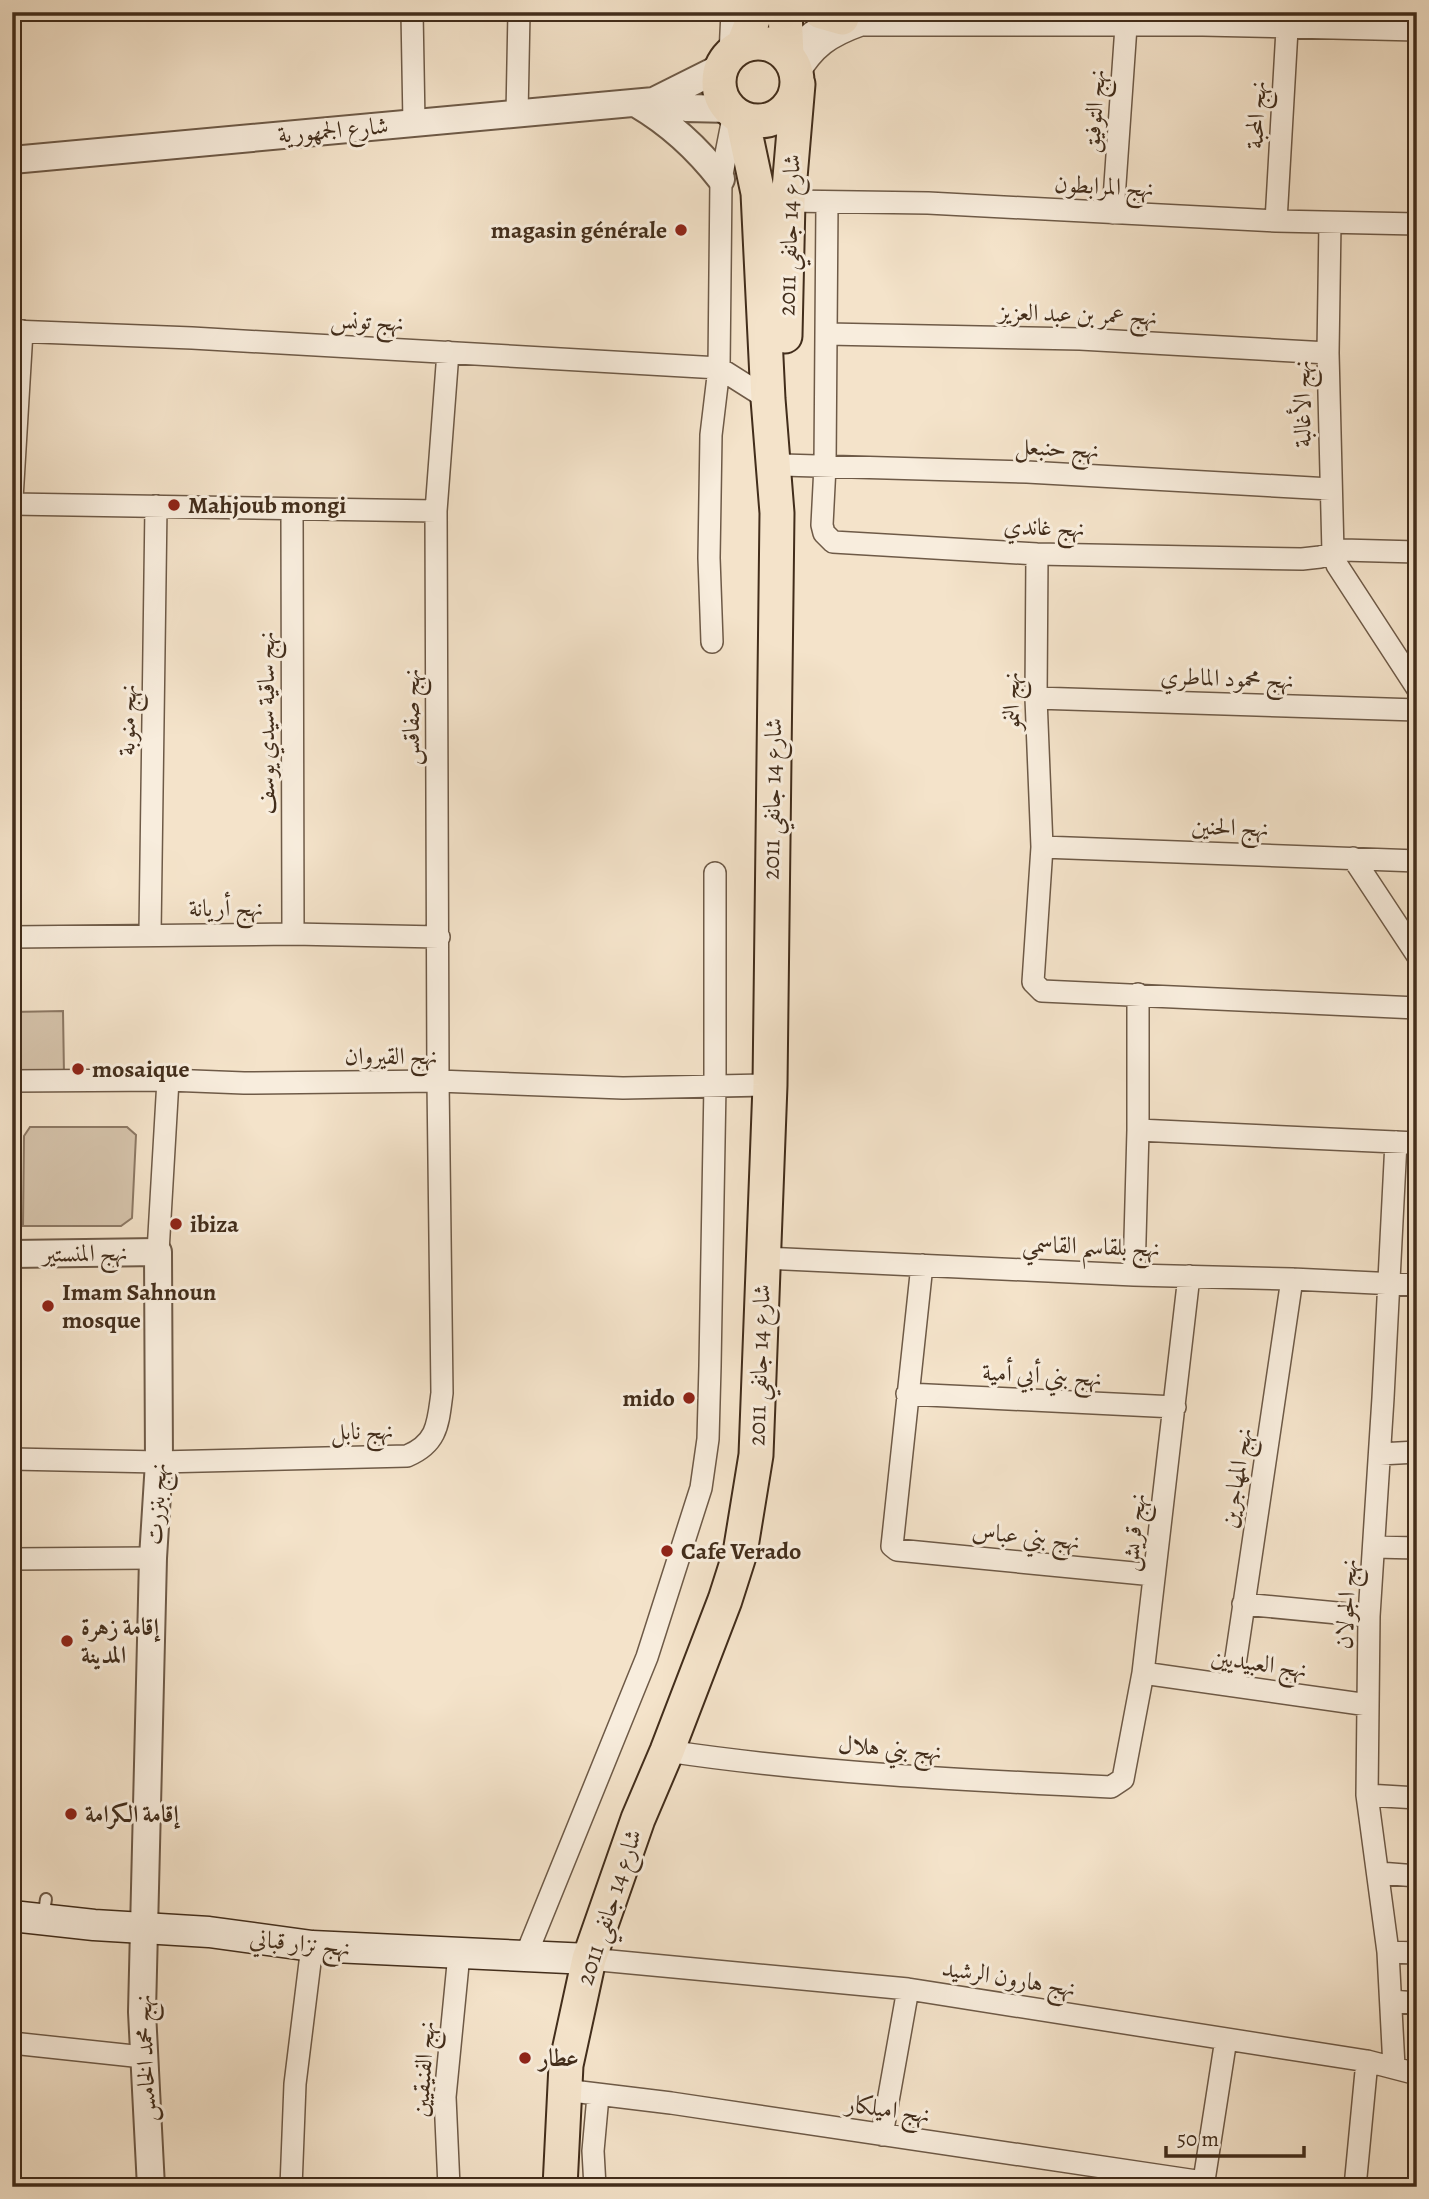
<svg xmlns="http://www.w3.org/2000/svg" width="1429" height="2199" viewBox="0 0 1429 2199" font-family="Alegreya,Amiri,serif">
	<rect width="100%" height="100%" fill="#f4e3ca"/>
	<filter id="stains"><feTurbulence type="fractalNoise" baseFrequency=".00286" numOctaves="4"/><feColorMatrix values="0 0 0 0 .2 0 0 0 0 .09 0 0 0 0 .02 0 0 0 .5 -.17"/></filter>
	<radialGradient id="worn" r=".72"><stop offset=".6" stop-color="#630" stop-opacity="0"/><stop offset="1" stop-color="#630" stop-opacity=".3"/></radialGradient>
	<!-- green -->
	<path fill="#d6c4ac" stroke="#8c7864" stroke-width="2" d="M63 1011 64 1075H19L12 1064V1012Z
		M30 1127H127L136 1135 132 1218 121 1226H23L24 1136Z"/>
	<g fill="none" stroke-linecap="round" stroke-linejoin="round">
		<defs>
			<path id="service" d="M43 1918 46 1899"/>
			<path id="minor" d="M412 12 414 123
				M1339 12 1417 14
				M730 54 732 12
				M789 58C803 35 818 26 843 17
				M797 76C814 47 830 36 861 25H1203L1417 30
				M517 114 519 12
				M788 201 928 203 1276 221 1417 224
				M827 203 825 466 822 525 824 533 833 542 1037 554 1302 559 1320 557 1342 550 1417 552
				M1113 213 1127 12
				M1276 221 1288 12
				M1330 223 1328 353 1333 553 1337 565 1417 688
				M12 331 192 338 719 368 768 399
				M827 334 1080 339 1328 353
				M782 465 1027 472 1330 489
				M12 499 22 331
				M12 504 436 511
				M292 510 293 934
				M1037 554 1036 698 1042 847 1033 982 1042 991 1417 1008
				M712 642 709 558 711 435 719 368 721 179 734 113
				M1036 698 1417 710
				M1042 847 1417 861
				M1353 858 1417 955
				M150 934 156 506
				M12 937 293 934 439 937
				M12 1081 168 1080 244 1083 438 1081 623 1088 770 1085
				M1138 1130 1417 1143
				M158 1252 168 1080
				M764 1258 1134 1275 1292 1279 1417 1285
				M922 1265 892 1546 897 1550 1154 1575
				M1134 1275 1138 1130V994
				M907 1394 1175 1407
				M1380 1454 1417 1452
				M12 1459 159 1462 407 1456C438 1443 438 1423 442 1393L438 1081 436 511 448 352
				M1375 1547 1417 1548
				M12 1559 153 1558
				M1243 1604 1369 1616
				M1143 1673 1368 1705
				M1232 1685 1292 1279
				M667 1751C814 1773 962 1780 1111 1787L1123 1779 1143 1673 1189 1276
				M1367 1795 1417 1798
				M1379 1873 1417 1876
				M1388 1952 1417 1953
				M526 1955 647 1657 701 1488 708 1439 710 1366 715 1085V873
				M589 1959 908 1989 1367 2061 1417 2074
				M1391 2001 1417 2003
				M12 2043 143 2057
				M1394 2067 1388 1952 1367 1795 1369 1616 1383 1398 1396 1142
				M564 2090 671 2103 1203 2182
				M882 2135 908 1989
				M291 2187 295 2084 312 1946
				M449 2187 445 2097 459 1954
				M595 2187 593 2151 598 2096
				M1203 2187 1226 2039
				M1355 2187 1367 2061"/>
			<path id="tertiary" d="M654 101 722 67
				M637 104C671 124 697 148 721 179
				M12 160 654 101 687 108 730 109
				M12 1254 158 1252 159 1462 153 1558 142 2012 151 2187"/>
			<path id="secondary" d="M12 1916 94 1925 209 1932 312 1946 589 1959"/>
			<path id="primary" d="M785 12 787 55
				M821 12 842 18
				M719 82a39 39 0 1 1 78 0a39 39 0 1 1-78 0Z
				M743 45 756 12
				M785 336 788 201 798 84
				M560 2187 566 2065 589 1959 638 1819 667 1751 725 1600 740 1553 756 1455 770 1085 777 513 768 399 758 193 742 118"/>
		</defs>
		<!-- service casing -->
		<use href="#service" stroke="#6e5a47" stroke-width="14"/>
		<!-- minor casing -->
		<use href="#minor" stroke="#6e5a47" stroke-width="24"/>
		<!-- tertiary casing -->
		<use href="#tertiary" stroke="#6e5a47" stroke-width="30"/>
		<!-- secondary casing -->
		<use href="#secondary" stroke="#422d1b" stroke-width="33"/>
		<!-- primary casing -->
		<use href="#primary" stroke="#422d1b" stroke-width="37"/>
		<!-- service -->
		<use href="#service" stroke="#f8eddd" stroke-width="10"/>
		<!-- minor -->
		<use href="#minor" stroke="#f8eddd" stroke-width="21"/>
		<!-- tertiary -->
		<use href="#tertiary" stroke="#f8eddd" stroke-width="26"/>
		<!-- secondary -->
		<use href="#secondary" stroke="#f8eddd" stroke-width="30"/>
		<!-- primary -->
		<use href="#primary" stroke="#f4e3ca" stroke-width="33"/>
	</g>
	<!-- markers -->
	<g fill="#8f2418" stroke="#f8eddd" stroke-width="2.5">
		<circle cx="681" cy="230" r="7"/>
		<circle cx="174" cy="505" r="7"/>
		<circle cx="78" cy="1069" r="7"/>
		<circle cx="176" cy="1224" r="7"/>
		<circle cx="48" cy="1306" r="7"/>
		<circle cx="689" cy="1398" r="7"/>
		<circle cx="667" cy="1551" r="7"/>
		<circle cx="67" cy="1641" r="7"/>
		<circle cx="71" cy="1814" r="7"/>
		<circle cx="525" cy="2058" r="7"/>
	</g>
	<g text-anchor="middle" stroke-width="6" stroke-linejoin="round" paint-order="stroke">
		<!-- street labels -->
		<g font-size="24" fill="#422d1b" stroke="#f8eddd">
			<text transform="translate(1094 111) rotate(-86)" y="8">نهج التوفيق</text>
			<text transform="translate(1256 115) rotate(-87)" y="8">نهج المحبة</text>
			<text transform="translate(333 130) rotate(-5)" y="8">شارع الجمهورية</text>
			<text transform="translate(1104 186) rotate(3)" y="8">نهج المرابطون</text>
			<text transform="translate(789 235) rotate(-88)" y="8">شارع 14 جانفي 2011</text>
			<text transform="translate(1078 314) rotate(2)" y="8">نهج عمر بن عبد العزيز</text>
			<text transform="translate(367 321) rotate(3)" y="8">نهج تونس</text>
			<text transform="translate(1302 404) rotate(-91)" y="8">نهج الأغالبة</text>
			<text transform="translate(1057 448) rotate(3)" y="8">نهج حنبعل</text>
			<text transform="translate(1044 527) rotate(2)" y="8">نهج غاندي</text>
			<text transform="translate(1227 678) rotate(2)" y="8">نهج محمود الماطري</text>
			<text transform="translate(1011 701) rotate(-91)" y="8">نهج النمو</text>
			<text transform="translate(411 717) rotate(-90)" y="8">نهج صفاقس</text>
			<text transform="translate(127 720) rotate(-89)" y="8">نهج منوبة</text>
			<text transform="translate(266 723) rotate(-90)" y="8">نهج ساقية سيدي يوسف</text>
			<text transform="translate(772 799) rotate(-89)" y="8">شارع 14 جانفي 2011</text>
			<text transform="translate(1230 827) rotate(2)" y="8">نهج الحنين</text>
			<text x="226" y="916">نهج أريانة</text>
			<text x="391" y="1064">نهج القيروان</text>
			<text transform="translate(1091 1246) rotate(2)" y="8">نهج بلقاسم القاسمي</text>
			<text transform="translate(85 1253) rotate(-1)" y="8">نهج المنستير</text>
			<text transform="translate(759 1365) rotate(-88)" y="8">شارع 14 جانفي 2011</text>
			<text transform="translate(1042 1375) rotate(3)" y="8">نهج بني أبي أمية</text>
			<text transform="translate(362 1431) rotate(-1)" y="8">نهج نابل</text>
			<text transform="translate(1236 1478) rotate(-81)" y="8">نهج المهاجرين</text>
			<text transform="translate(156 1504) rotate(-87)" y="8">نهج بنزرت</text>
			<text transform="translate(1133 1532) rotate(-83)" y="8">نهج قريش</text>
			<text transform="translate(1026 1536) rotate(6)" y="8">نهج بني عباس</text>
			<text transform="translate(1346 1604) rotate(-87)" y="8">نهج الجولان</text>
			<text transform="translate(1259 1663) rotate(8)" y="8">نهج العبيديين</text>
			<text transform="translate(890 1748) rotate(4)" y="8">نهج بني هلال</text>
			<text transform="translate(609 1907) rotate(-72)" y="8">شارع 14 جانفي 2011</text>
			<text transform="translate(300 1943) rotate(6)" y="8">نهج نزار قباني</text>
			<text transform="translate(1009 1978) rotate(9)" y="8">نهج هارون الرشيد</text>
			<text transform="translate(145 2058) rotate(-92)" y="8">نهج محمد الخامس</text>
			<text transform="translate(423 2069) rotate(-86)" y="8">نهج الفنيقيين</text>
			<text transform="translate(888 2109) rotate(8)" y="8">نهج اميلكار</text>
		</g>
		<!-- poi labels -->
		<g font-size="24" font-weight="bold" fill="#422d1b" stroke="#f8eddd" text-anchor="start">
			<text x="667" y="238" text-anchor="end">magasin générale</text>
			<text x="188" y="513">Mahjoub mongi</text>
			<text x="92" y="1077">mosaique</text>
			<text x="190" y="1232">ibiza</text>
			<text x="62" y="1300">Imam Sahnoun<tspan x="62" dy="28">mosque</tspan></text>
			<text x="675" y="1406" text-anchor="end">mido</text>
			<text x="681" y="1559">Cafe Verado</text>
			<text x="81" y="1635">إقامة زهرة<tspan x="81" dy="28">المدينة</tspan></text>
			<text x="85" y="1822">إقامة الكرامة</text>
			<text x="539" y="2066">عطار</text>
		</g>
	</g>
	<!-- margin -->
	<rect width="1429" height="2199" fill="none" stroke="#f4e3ca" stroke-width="42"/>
	<rect x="14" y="14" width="1401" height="2171" fill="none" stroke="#422d1b" stroke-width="3.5"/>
	<rect x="21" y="21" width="1387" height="2157" fill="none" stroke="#422d1b" stroke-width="2"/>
	<!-- scale -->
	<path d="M1166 2146v10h138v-10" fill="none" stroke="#422d1b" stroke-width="3.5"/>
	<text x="1177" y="2146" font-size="21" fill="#422d1b" stroke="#f8eddd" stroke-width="5" paint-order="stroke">50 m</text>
	<rect width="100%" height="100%" filter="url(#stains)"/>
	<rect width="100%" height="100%" fill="url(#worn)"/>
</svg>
